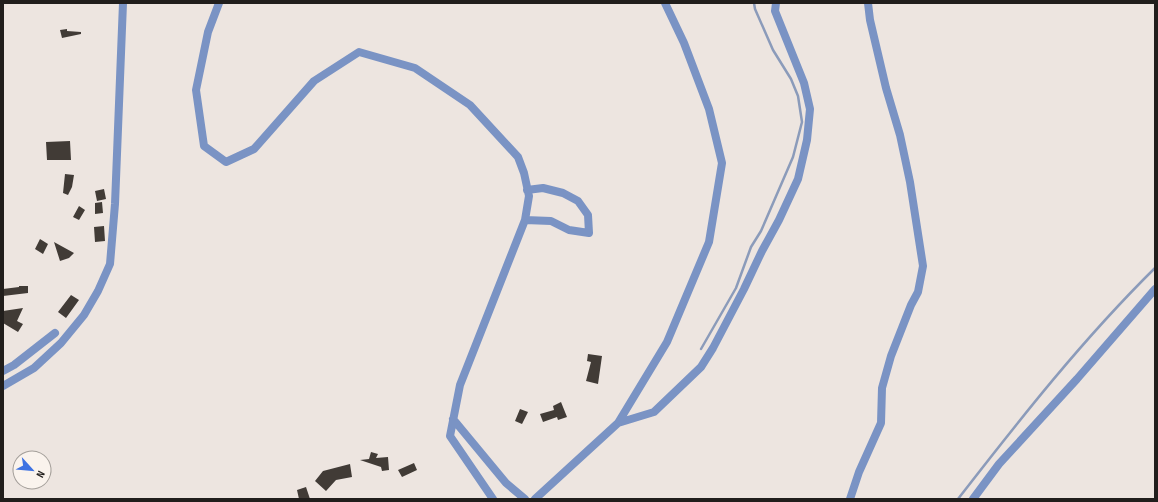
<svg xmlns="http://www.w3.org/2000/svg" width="1158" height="502" viewBox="0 0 1158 502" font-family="'Sofia Sans Condensed',sans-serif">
	<rect width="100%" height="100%" fill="#ede5e0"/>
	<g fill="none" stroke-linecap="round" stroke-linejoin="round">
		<!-- stream -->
		<path stroke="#8b9bba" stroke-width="2.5" d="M701 349 736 288 751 247 761 231 793 157 802 122 798 96 791 79 773 50 755 9 754 3
			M958 499C1020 419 1083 339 1155 268"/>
	</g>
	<!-- building -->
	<path fill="#413b36" d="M67 29V31L81 32V34L62 38 60 30Z
		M70 141 71 160H47L46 142Z
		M65 174 74 175 72 187 68 195 63 193Z
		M104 189 106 199 97 201 95 191Z
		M102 202 103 213 95 214V203Z
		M79 206 85 210 79 220 73 217Z
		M104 226 105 241 95 242 94 227Z
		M40 239 48 244 43 254 35 249Z
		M54 242 74 253 69 258 60 261Z
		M19 286H28V293L3 296V289L19 287Z
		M71 295 79 300 66 318 58 312Z
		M23 308 17 321 23 324 18 332 3 323V311Z
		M588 354 602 356 598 384 586 381 591 362 587 361Z
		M561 402 567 417 558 420 557 417 543 422 540 414 554 410 553 406Z
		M520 409 528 412 522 424 515 421Z
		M371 452 378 454 376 458 388 457 389 470 382 471 381 467 360 460 369 459Z
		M414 463 417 470 402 477 398 470Z
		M350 464 352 477 336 480 326 491 315 481 323 471Z
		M306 487 310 499H299L297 490Z"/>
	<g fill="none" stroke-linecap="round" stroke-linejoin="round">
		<!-- street -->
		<path stroke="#7a93c4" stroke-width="8" d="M219 3 208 32 196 90 204 146 226 162 254 149 314 81 359 52 415 68 470 105 518 157 524 173 529 196 525 220 460 385 450 436 493 499
			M525 220 551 221 569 230 589 233 588 215 578 201 563 193 543 188 527 190
			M3 371 14 365 55 333
			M3 386 34 368 61 343 84 315 98 291 110 264 115 204 123 3
			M453 419 506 483 525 499
			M618 423 654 412 701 367 713 348 744 289 762 251 779 220 798 179 807 140 810 109 804 83 775 11 776 3
			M535 499 618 423 667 342 709 242 722 163 709 109 684 43 665 3
			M850 499 859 472 881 423 882 388 891 356 911 305 918 292 923 266 910 182 900 135 886 88 870 20 868 3
			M973 499 999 464 1077 379 1155 289"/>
	</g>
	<!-- border -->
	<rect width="1158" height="502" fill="none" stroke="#211e1c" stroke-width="8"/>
	<!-- north arrow -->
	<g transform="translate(32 470) rotate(117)"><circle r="19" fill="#faf3ed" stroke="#a39e99"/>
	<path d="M0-3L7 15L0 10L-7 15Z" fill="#3e72e2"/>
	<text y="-6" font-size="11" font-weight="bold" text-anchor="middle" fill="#211e1c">N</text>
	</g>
</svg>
